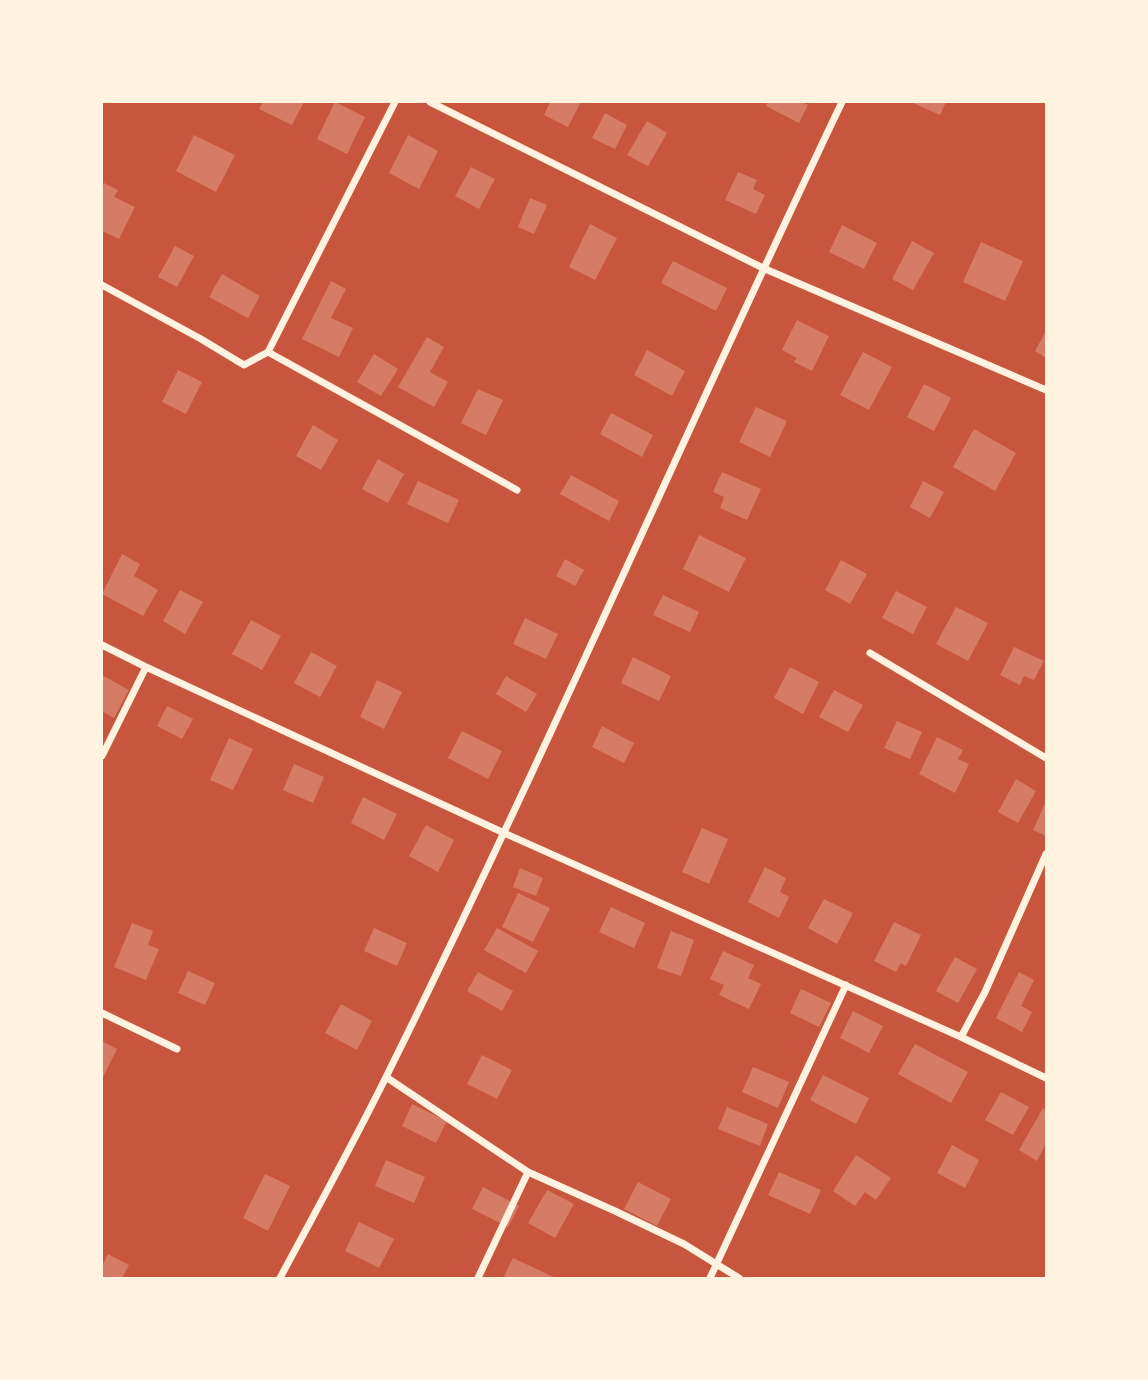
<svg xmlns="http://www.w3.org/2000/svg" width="1148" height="1380" viewBox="0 0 1148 1380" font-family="'PT Sans',sans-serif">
	<rect width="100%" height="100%" fill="#c8553d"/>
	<!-- building -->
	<path fill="#d67c66" d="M263 102H304L292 125 259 109Z
		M335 102 365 117 347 154 317 139Z
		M550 102H581L568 127 544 115Z
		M768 102H802L808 105 799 123 766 106Z
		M911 102H946L940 115Z
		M605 113 627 125 615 149 592 138Z
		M647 121 667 133 648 166 627 155Z
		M194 135 235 155 216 192 176 171Z
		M408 135 438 151 419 189 389 173Z
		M471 167 495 179 479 209 455 196Z
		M738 172 757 180 753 189 765 195 756 214 725 200Z
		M104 183 118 190 114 197 135 207 119 239 102 231V189Z
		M530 198 547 205 534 234 518 227Z
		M590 224 617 238 595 280 569 267Z
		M842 225 877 243 864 269 829 252Z
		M912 241 934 253 913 290 892 279Z
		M981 242 1023 261 1005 301 963 282Z
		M175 246 194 256 177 287 158 277Z
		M673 261 727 288 716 311 661 283Z
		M222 274 260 296 248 318 209 297Z
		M331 281 346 289 331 318 353 328 339 357 302 339Z
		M797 320 829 336 812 371 794 362 797 358 782 350Z
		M1046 331V358L1035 351Z
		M427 337 444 347 430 372 448 382 434 407 398 387Z
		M647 350 685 371 672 396 634 375Z
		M863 352 892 367 869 410 840 395Z
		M374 354 398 369 381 396 357 382Z
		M178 370 202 382 186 414 162 402Z
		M924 384 951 398 934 431 907 417Z
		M478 389 503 400 486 435 461 423Z
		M756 407 787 421 770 457 739 442Z
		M611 413 653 435 642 457 600 434Z
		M313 425 338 440 321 470 296 456Z
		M974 429 1016 453 995 491 953 467Z
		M378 459 404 474 388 503 362 489Z
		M722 472 761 489 747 520 720 508 724 497 713 492Z
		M571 475 619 501 609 521 560 494Z
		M418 481 459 500 448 523 407 504Z
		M923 481 944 492 930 518 910 507Z
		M699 535 746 558 729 592 683 569Z
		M122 554 140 564 134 576 158 590 143 616 102 594Z
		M565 559 584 570 575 586 556 576Z
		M841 560 867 574 850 604 825 590Z
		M180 590 203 602 185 634 163 621Z
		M896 591 927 607 913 634 882 618Z
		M663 595 699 612 690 632 653 615Z
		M956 607 988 623 968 661 936 644Z
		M525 618 558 634 546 659 513 644Z
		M251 620 281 636 262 670 232 654Z
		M1014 647 1044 661 1034 680 1024 676 1020 685 1000 675Z
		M311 652 337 666 320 697 294 683Z
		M633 657 671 676 659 701 621 683Z
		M790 667 819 682 803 714 774 698Z
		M102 675 129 690 114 718 102 711Z
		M506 676 537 694 526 712 496 694Z
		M377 680 402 692 384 729 360 717Z
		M834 690 863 705 848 732 819 717Z
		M167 706 193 719 182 739 157 726Z
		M897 721 922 732 910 759 884 748Z
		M602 726 634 743 624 763 592 747Z
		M462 731 502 751 488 779 448 758Z
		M937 737 963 750 958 759 969 764 955 793 919 774Z
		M229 738 253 749 233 790 210 780Z
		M294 764 324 777 313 803 283 790Z
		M1016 779 1036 791 1018 823 998 812Z
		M363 797 397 814 384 840 351 823Z
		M1046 801V836L1033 830Z
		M426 825 454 840 438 872 409 856Z
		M702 828 728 839 709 884 682 872Z
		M765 867 786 878 780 892 789 897 779 918 748 902Z
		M520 868 543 878 536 896 513 887Z
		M518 893 550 908 533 942 502 927Z
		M824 899 853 913 837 944 808 928Z
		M611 907 645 923 634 948 599 932Z
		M894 922 921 935 906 966 901 963 896 972 874 961Z
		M132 923 153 931 148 945 159 949 146 980 114 967Z
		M374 928 407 943 397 966 364 951Z
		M497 928 538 951 526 973 484 950Z
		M671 931 694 940 681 976 657 968Z
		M723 951 754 965 748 978 761 984 749 1009 719 995 724 985 710 979Z
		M955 957 977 969 958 1003 936 991Z
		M188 971 215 983 205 1005 178 993Z
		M478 972 513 991 502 1011 467 991Z
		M1019 972 1034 980 1021 1006 1032 1012 1022 1032 996 1018Z
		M801 989 831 1003 819 1027 790 1013Z
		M341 1004 372 1021 357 1050 325 1033Z
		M853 1011 883 1026 869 1053 840 1038Z
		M102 1041 117 1049 102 1079Z
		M915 1044 968 1072 951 1103 898 1074Z
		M482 1055 512 1070 497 1099 467 1084Z
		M753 1067 789 1082 778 1108 742 1092Z
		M823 1075 869 1098 856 1124 810 1100Z
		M1001 1092 1029 1107 1013 1135 985 1120Z
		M412 1104 447 1121 436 1143 402 1126Z
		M727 1107 768 1124 760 1146 718 1129Z
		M1043 1108 1046 1110V1143L1037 1161 1019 1150Z
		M952 1145 979 1160 965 1188 937 1173Z
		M856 1155 891 1178 876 1200 865 1192 855 1206 833 1191Z
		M386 1160 425 1177 414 1203 375 1186Z
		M779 1172 821 1190 810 1214 768 1195Z
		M265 1174 290 1186 268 1231 243 1218Z
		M638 1182 671 1199 657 1226 624 1209Z
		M483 1187 519 1206 508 1227 472 1209Z
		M547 1190 574 1204 555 1238 528 1223Z
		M359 1222 394 1239 379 1268 345 1251Z
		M108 1254 129 1265 122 1278H102V1266Z
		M513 1258 556 1278H509L504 1276Z"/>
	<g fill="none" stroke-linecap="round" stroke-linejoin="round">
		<!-- minor -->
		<path stroke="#fff3e0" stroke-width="7" d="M430 102 763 268 1046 390
			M102 285 201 339 244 365 268 352 517 490
			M268 352 395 102
			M102 645 146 667 504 833 961 1037 1046 1078
			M870 653 1046 758
			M102 756 146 667
			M102 1013 177 1049
			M961 1037 985 992 1046 854
			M386 1077 528 1172 615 1211 684 1244 739 1278
			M280 1278C316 1211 353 1144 387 1075 546 755 688 425 842 102
			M478 1278 528 1172
			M710 1278 846 985"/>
	</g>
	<!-- border -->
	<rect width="1148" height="1380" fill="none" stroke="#fff3e0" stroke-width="206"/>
</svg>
